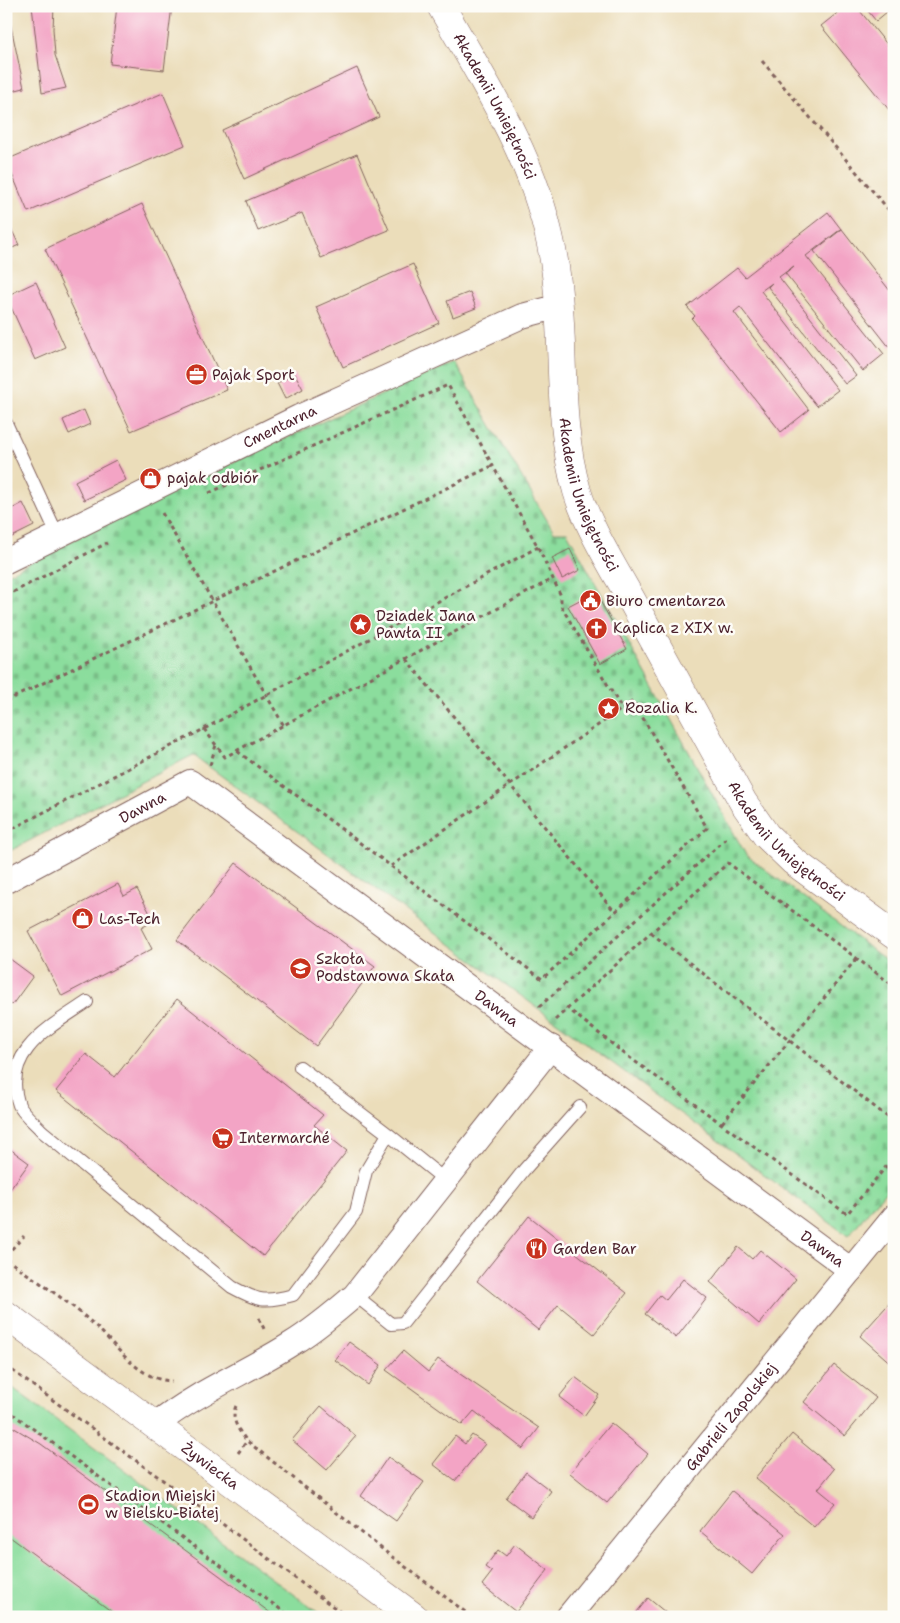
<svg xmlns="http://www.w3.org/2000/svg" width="900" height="1623" viewBox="0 0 900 1623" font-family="'Shantell Sans',sans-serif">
	<defs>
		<pattern id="cemetery-stones" width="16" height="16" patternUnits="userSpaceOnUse" patternTransform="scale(1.25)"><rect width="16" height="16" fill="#8bdd9d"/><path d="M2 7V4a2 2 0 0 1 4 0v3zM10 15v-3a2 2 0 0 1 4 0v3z" fill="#79bd87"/></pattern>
	</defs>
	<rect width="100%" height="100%" fill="#fdfcf7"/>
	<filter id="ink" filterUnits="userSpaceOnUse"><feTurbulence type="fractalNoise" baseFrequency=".02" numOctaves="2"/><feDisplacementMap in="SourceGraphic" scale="10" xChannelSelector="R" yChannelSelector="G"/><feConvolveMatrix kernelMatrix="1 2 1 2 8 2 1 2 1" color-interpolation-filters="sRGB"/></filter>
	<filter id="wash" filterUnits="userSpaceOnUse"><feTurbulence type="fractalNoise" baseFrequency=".0096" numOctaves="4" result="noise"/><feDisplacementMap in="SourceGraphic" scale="20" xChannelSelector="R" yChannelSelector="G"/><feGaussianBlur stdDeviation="1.12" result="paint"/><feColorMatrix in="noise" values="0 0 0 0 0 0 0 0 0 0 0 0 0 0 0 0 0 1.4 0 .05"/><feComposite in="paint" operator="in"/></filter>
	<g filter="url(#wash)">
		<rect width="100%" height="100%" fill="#ebddba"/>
		<!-- cemetery -->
		<path fill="url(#cemetery-stones)" stroke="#6a7e64" d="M454 362 554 532H567L746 855 894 966V1181L848 1236 193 755 6 853V575L154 498Z"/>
		<!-- park -->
		<path fill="#8bdd9d" stroke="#6a7e64" d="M6 1383 324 1617H6Z"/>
		<g id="blocks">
			<!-- building -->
			<path fill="#f3a4c5" d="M32 6H54L53 29 55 55 66 88 42 93Z
				M117 6H172L164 70 110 64Z
				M846 6H856L894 53V116L821 26Z
				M864 6H894L876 21Z
				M6 17H9L24 88 8 92Z
				M357 68 379 117 244 179 222 130Z
				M163 93 185 145 28 212 6 160Z
				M357 154 389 230 321 258 302 213 258 231 246 201Z
				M142 204 227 390 131 431 45 249Z
				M828 212 841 229 806 256 884 354 863 371 785 273 794 266 779 277 856 376 845 384 768 287 772 283 761 291 838 390 817 406 740 307 734 312 809 410 781 432 692 319 695 316 687 307 737 268 745 277Z
				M6 218 19 245 6 251Z
				M842 229 894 296V345L890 348 814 251Z
				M413 264 439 323 343 367 316 307Z
				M36 282 65 347 35 360 6 296Z
				M470 292 476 308 453 317 447 301Z
				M295 374 303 389 285 399 277 383Z
				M84 410 90 424 69 434 63 420Z
				M116 460 126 480 84 500 75 481Z
				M23 503 34 526 6 540V512Z
				M570 549 580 570 562 579 552 558Z
				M595 592 627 649 600 664 568 606Z
				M236 863 375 966 316 1046 177 940Z
				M118 884 124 896 137 889 154 921 141 928 152 949 62 996 28 931Z
				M6 956 33 976 12 1005 6 1001Z
				M177 999 323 1115 314 1125 347 1151 263 1256 56 1091 86 1054 115 1077Z
				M6 1146 29 1163 6 1195Z
				M529 1216 627 1293 594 1334 558 1305 538 1330 477 1281Z
				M738 1247 752 1259 760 1250 796 1279 759 1324 710 1282Z
				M683 1279 707 1298 676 1338 645 1314 660 1295 666 1300Z
				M894 1298V1366L860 1336Z
				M349 1342 381 1365 368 1385 335 1360Z
				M403 1351 428 1372 438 1359 539 1428 523 1449 474 1411 462 1425 386 1370Z
				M834 1365 876 1398 845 1436 804 1402Z
				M575 1377 599 1395 584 1416 559 1397Z
				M321 1406 356 1436 327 1470 292 1440Z
				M6 1423 41 1444 276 1617H119L6 1534Z
				M611 1423 648 1454 607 1503 570 1473Z
				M792 1434 834 1469 818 1489 835 1503 814 1527 755 1478Z
				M472 1435 485 1444 455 1481 433 1464 455 1436 465 1444Z
				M388 1457 424 1482 396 1521 361 1496Z
				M526 1472 551 1491 531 1517 506 1498Z
				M732 1491 785 1534 752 1574 700 1531Z
				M515 1544 548 1570 516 1612 482 1585 492 1572 485 1567 498 1550 506 1556Z
				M648 1598 671 1617H633Z"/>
		</g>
	</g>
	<g filter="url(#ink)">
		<use href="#blocks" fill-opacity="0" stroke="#82625d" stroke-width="1"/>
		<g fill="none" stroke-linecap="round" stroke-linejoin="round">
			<defs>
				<path id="service" d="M6 423 58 536
					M87 1002C52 1026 0 1052 19 1105 23 1114 35 1123 42 1131L232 1287C258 1301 264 1303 293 1295L356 1212 366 1171 388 1134 445 1180
					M300 1067 388 1134
					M355 1295 391 1324 403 1323 524 1170 580 1107"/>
				<g id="minor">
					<path id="s1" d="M6 561 299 417 522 316 560 306"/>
					<path id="s2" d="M6 881 190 782 851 1270"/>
					<path d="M156 1425C197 1392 247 1372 291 1344 314 1330 334 1313 355 1295L551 1047"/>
					<path id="s3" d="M568 1617 894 1217"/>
				</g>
				<g id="tertiary">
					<path id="s4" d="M441 6C490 93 540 166 555 267 566 341 556 419 577 491 588 528 617 573 636 608 671 672 707 737 743 802L766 835 793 861 894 935"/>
				</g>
				<g id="secondary">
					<path id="s5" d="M6 1315 414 1617"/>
				</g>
			</defs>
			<!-- service casing -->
			<use href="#service" stroke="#82625d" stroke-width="14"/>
			<!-- minor casing -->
			<use href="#minor" stroke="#82625d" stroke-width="26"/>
			<!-- tertiary casing -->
			<use href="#tertiary" stroke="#82625d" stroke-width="29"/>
			<!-- secondary casing -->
			<use href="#secondary" stroke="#82625d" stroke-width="29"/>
			<!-- path -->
			<path stroke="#82625d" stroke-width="3" stroke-dasharray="4 4" stroke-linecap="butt" d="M762 61 894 216
				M209 493 448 385 538 547 561 596V606L622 709 633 701 707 828 542 979 237 751
				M162 513 284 726
				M6 596 107 543
				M406 659 615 912
				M6 701 494 465
				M204 729 225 757 552 579
				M210 765 216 745
				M6 832 204 729 538 547
				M391 866 622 709
				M651 933 894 1122
				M539 1007 728 837
				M566 1007 626 1055 847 1214 894 1157
				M555 1020 728 863 894 986
				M722 1123 857 958
				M6 1255 24 1236
				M6 1259C34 1279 64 1298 90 1321 115 1342 136 1380 172 1381
				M259 1318 265 1331
				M6 1366 197 1505 205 1495
				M236 1406C230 1419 239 1431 247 1441L391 1556 472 1617
				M6 1409 291 1617
				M238 1453 247 1441
				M197 1505 347 1617"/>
			<!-- service -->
			<use href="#service" stroke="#fff" stroke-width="12"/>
			<!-- minor -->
			<use href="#minor" stroke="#fff" stroke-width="24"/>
			<!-- tertiary -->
			<use href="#tertiary" stroke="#fff" stroke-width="28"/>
			<!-- secondary -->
			<use href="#secondary" stroke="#fff" stroke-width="28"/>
		</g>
	</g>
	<!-- icons -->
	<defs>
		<symbol id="office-disc" viewBox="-11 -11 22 22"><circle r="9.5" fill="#c8321e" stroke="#fdfcf7"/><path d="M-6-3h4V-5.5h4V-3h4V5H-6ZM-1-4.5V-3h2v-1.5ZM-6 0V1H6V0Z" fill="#fff"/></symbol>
		<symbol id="shop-disc" viewBox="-11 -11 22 22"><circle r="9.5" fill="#c8321e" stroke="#fdfcf7"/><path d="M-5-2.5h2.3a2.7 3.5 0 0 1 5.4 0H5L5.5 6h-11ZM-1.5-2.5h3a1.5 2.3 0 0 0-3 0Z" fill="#fff"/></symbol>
		<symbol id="civic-disc" viewBox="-11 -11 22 22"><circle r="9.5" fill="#c8321e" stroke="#fdfcf7"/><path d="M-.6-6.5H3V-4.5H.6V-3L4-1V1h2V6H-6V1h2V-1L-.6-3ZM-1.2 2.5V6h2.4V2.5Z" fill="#fff"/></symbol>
		<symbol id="sight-disc" viewBox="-11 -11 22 22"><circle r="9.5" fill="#c8321e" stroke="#fdfcf7"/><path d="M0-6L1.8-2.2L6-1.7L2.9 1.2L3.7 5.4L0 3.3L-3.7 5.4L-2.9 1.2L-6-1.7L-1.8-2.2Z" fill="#fff"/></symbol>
		<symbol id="church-disc" viewBox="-11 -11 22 22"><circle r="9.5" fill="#c8321e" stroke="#fdfcf7"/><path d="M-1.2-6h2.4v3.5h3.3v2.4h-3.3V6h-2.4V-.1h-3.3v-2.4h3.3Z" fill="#fff"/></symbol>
		<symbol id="school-disc" viewBox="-11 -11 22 22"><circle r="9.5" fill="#c8321e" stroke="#fdfcf7"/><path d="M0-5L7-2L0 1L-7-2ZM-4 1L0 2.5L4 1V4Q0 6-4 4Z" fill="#fff"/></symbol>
		<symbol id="supermarket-disc" viewBox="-11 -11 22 22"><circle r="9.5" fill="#c8321e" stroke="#fdfcf7"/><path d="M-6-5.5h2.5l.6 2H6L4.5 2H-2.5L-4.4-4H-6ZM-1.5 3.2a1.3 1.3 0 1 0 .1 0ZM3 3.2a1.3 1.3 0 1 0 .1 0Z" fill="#fff"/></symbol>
		<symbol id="restaurant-disc" viewBox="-11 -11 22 22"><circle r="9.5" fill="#c8321e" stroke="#fdfcf7"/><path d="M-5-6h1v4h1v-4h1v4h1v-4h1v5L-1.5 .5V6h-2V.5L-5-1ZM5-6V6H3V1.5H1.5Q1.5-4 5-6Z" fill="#fff"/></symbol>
		<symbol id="stadium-disc" viewBox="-11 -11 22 22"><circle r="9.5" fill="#c8321e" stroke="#fdfcf7"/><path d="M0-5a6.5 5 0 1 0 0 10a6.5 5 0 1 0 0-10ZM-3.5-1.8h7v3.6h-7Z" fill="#fff"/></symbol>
	</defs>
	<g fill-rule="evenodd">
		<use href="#office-disc" x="184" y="362" width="25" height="25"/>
		<use href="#shop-disc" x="138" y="466" width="25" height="25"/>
		<use href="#civic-disc" x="578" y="588" width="25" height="25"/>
		<use href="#sight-disc" x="348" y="612" width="25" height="25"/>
		<use href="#church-disc" x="584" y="616" width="25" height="25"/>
		<use href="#sight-disc" x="596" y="696" width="25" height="25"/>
		<use href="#shop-disc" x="70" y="906" width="25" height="25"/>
		<use href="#school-disc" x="288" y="956" width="25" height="25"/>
		<use href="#supermarket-disc" x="210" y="1126" width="25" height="25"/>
		<use href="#restaurant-disc" x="524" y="1236" width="25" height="25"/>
		<use href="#stadium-disc" x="76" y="1492" width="25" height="25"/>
	</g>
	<g text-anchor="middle" stroke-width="5" stroke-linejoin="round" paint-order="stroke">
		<!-- street labels -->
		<g font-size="15" fill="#4a1f2b" stroke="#fdfcf7">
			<text dy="5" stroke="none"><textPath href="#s4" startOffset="114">Akademii Umiejętności</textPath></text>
			<text dy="5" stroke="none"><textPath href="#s1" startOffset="305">Cmentarna</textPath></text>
			<text dy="5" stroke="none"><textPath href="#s4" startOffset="519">Akademii Umiejętności</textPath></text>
			<text dy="5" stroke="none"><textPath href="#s2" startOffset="155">Dawna</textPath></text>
			<text dy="5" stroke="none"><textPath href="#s4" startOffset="924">Akademii Umiejętności</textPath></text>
			<text dy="5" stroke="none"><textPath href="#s2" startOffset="590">Dawna</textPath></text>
			<text dy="5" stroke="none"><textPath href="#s2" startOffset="995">Dawna</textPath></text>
			<text dy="5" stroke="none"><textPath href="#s3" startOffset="258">Gabrieli Zapolskiej</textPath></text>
			<text dy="5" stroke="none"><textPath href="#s5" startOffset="254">Żywiecka</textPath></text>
		</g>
		<!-- poi labels -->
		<g font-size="15" fill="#4a1f2b" stroke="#fdfcf7" text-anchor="start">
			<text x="212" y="380">Pajak Sport</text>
			<text x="167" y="483">pajak odbiór</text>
			<text x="606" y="606">Biuro cmentarza</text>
			<text x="376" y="621">Dziadek Jana<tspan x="376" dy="17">Pawła II</tspan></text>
			<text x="613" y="633">Kaplica z XIX w.</text>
			<text x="625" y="713">Rozalia K.</text>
			<text x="99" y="924">Las-Tech</text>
			<text x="316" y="964">Szkoła<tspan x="316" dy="17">Podstawowa Skała</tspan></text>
			<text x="239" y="1143">Intermarché</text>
			<text x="553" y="1254">Garden Bar</text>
			<text x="105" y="1501">Stadion Miejski<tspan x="105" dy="17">w Bielsku-Białej</tspan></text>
		</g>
	</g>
	<!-- margin -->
	<rect width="900" height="1623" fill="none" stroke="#fdfcf7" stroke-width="25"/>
</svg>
